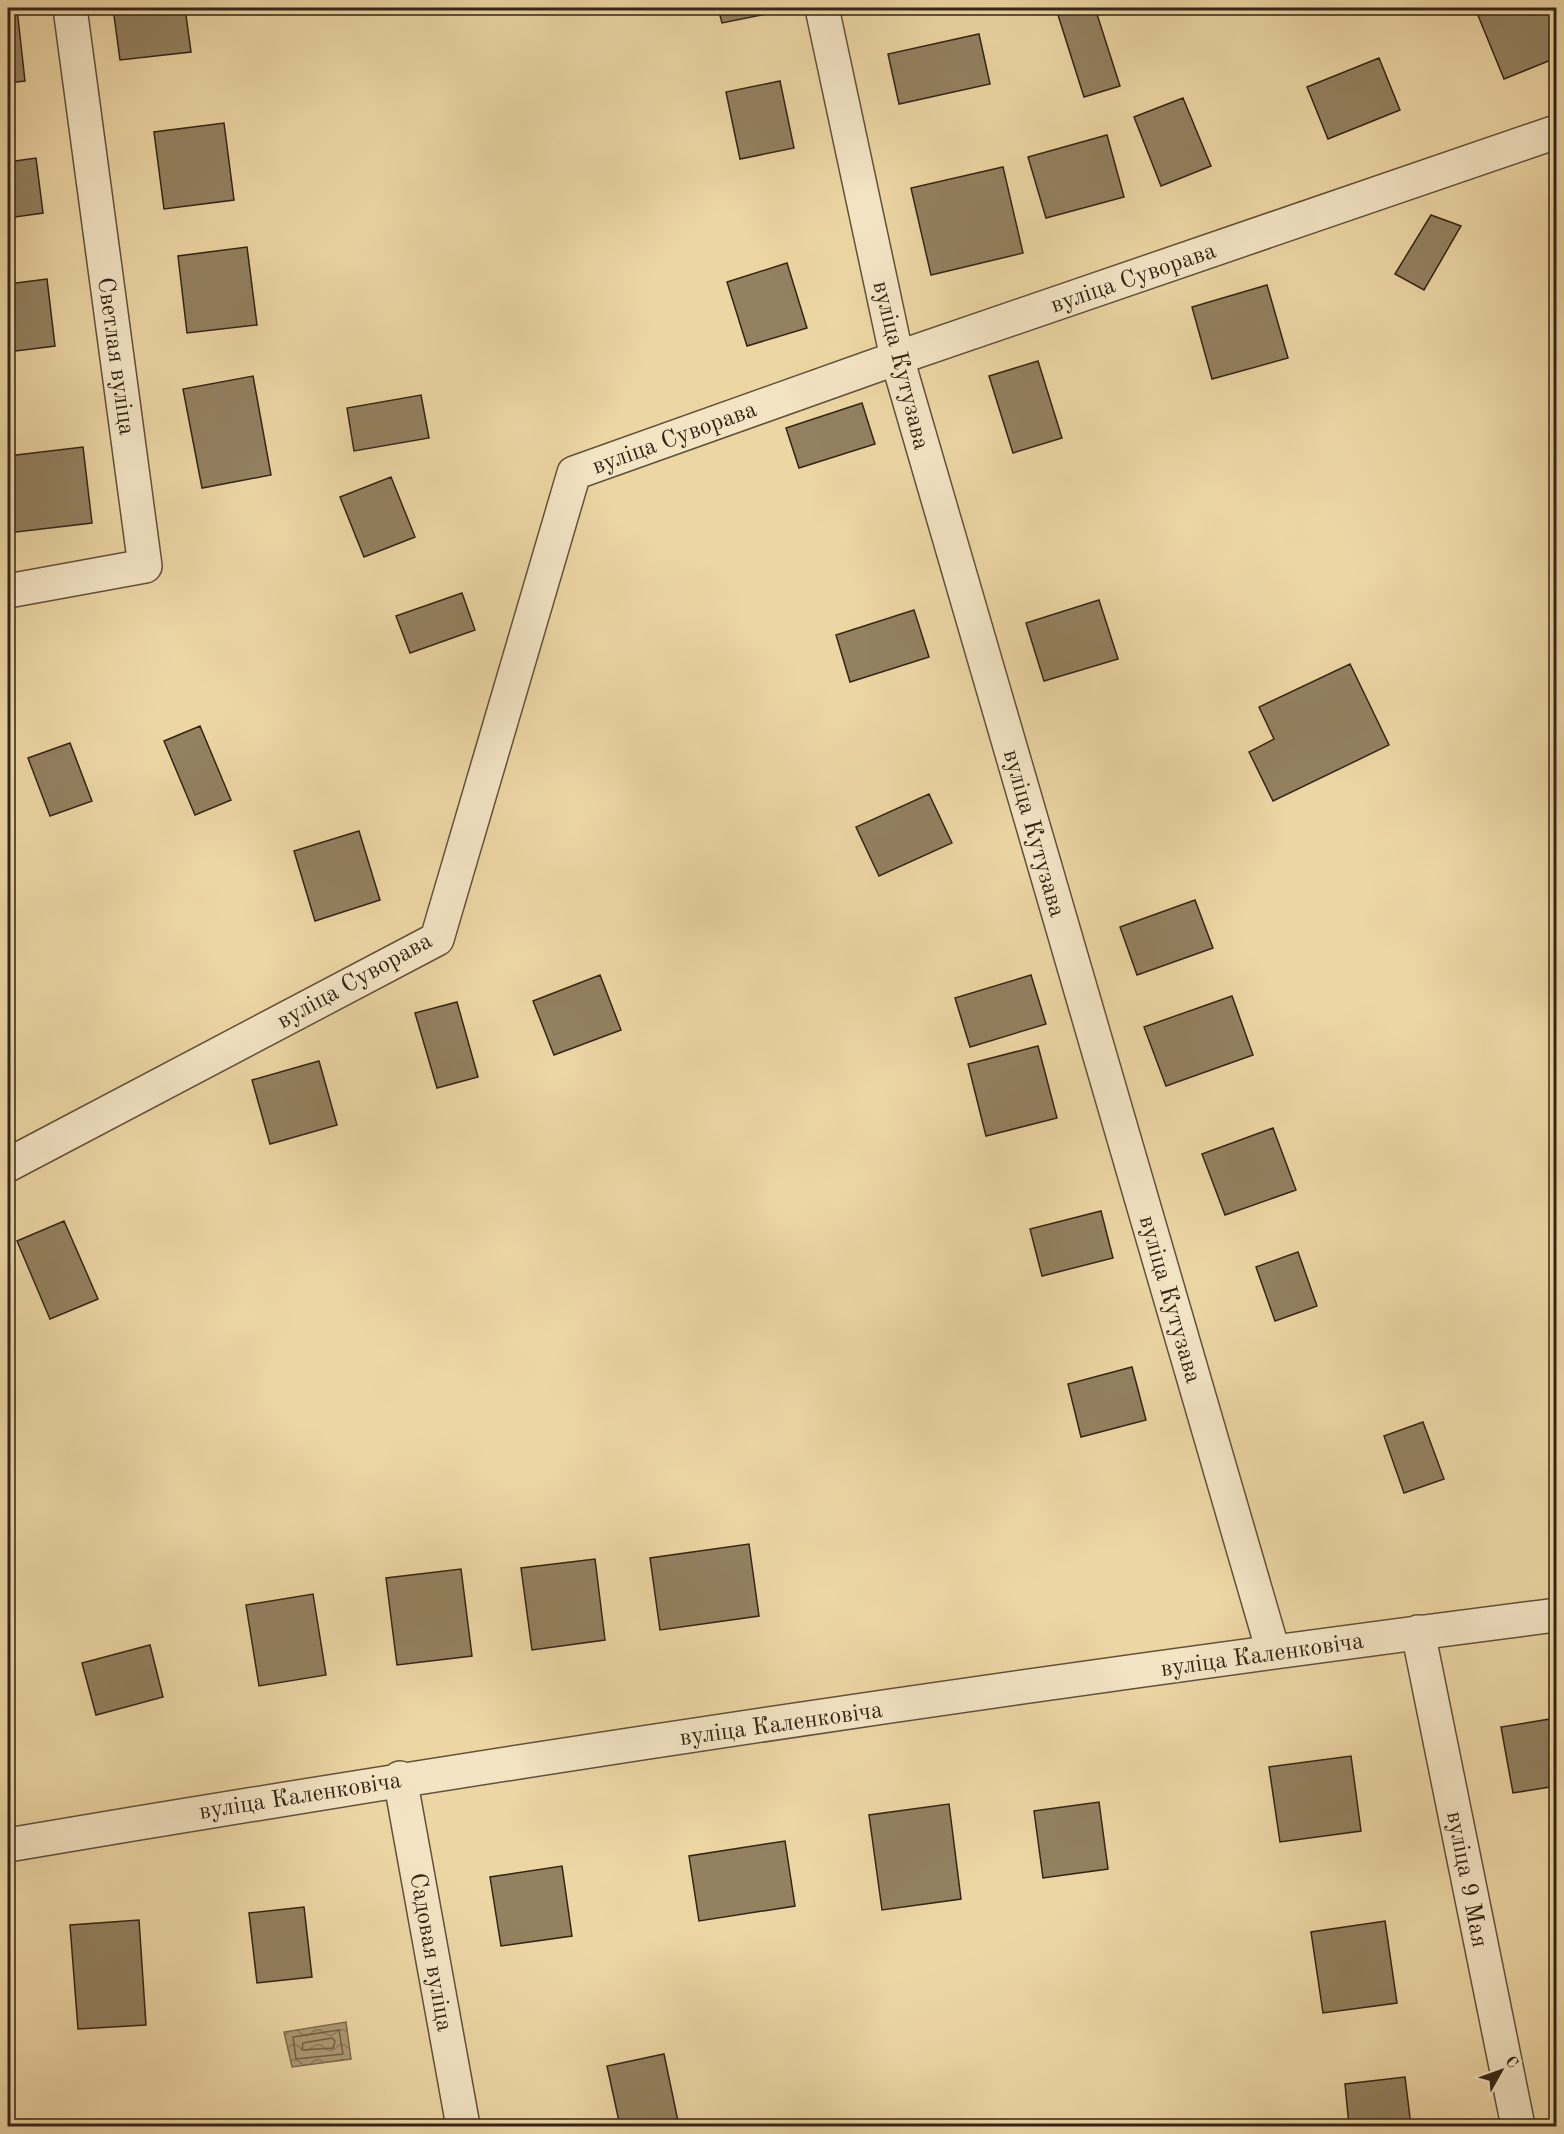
<svg xmlns="http://www.w3.org/2000/svg" width="1564" height="2134" viewBox="0 0 1564 2134" font-family="'Old Standard TT',serif">
	<defs>
		<pattern id="water-waves" width="16" height="10" patternUnits="userSpaceOnUse" patternTransform="scale(1.5)"><rect width="16" height="10" fill="#ad9a74"/><path d="M0 5q4-4 8 0t8 0" fill="none" stroke="#8d7d5e"/></pattern>
	</defs>
	<rect width="100%" height="100%" fill="#ecd6a4"/>
	<filter id="stains"><feTurbulence type="fractalNoise" baseFrequency=".00333" numOctaves="4"/><feColorMatrix values="0 0 0 0 .2 0 0 0 0 .09 0 0 0 0 .02 0 0 0 .5 -.17"/></filter>
	<radialGradient id="worn" r=".72"><stop offset=".6" stop-color="#630" stop-opacity="0"/><stop offset="1" stop-color="#630" stop-opacity=".3"/></radialGradient>
	<!-- water -->
	<path fill="url(#water-waves)" stroke="#7c6b4e" stroke-width="1.5" d="M346 2022 351 2059 292 2067 284 2032Z"/>
	<g fill="none" stroke-linecap="round" stroke-linejoin="round">
		<!-- shore -->
		<path stroke="#706045" stroke-width="1.5" d="M339 2030 343 2054 296 2059 293 2037Z
			M332 2038 335 2041 333 2048 302 2050 303 2043Z"/>
	</g>
	<!-- building -->
	<path fill="#938160" stroke="#332516" stroke-width="1.5" d="M113 8H185L191 52 120 60Z
		M718 8H766L767 14 722 23Z
		M1080 8H1095L1120 86 1084 97 1058 15Z
		M1475 8H1556V58L1504 79Z
		M17 9 25 81 8 83V10Z
		M979 34 990 84 899 104 888 54Z
		M1379 58 1400 110 1328 139 1307 87Z
		M780 81 794 148 740 159 726 92Z
		M1183 98 1211 166 1161 186 1134 117Z
		M224 123 234 200 164 209 154 132Z
		M1107 135 1124 197 1046 218 1028 157Z
		M36 158 43 213 8 218V162Z
		M1003 167 1023 253 931 275 911 188Z
		M1431 215 1461 226 1424 290 1395 274Z
		M247 247 257 325 187 333 178 256Z
		M787 263 807 328 747 346 727 282Z
		M47 279 55 346 8 352V284Z
		M1267 285 1288 358 1212 379 1192 307Z
		M1038 361 1062 438 1013 453 989 376Z
		M253 376 271 475 202 488 183 389Z
		M421 395 429 438 354 451 347 408Z
		M862 403 875 444 799 468 786 428Z
		M83 447 92 523 8 533V456Z
		M391 477 415 537 364 557 340 497Z
		M462 593 475 630 410 653 396 616Z
		M1099 600 1118 659 1044 681 1026 623Z
		M914 610 929 657 850 682 836 635Z
		M1350 664 1389 745 1273 801 1249 752 1274 739 1259 707Z
		M200 726 231 800 195 815 164 741Z
		M70 743 92 801 50 816 28 758Z
		M929 794 952 843 879 876 856 827Z
		M359 831 380 900 315 921 294 851Z
		M1195 900 1213 948 1137 975 1120 927Z
		M600 975 621 1030 554 1055 533 1001Z
		M1031 975 1046 1024 970 1047 955 998Z
		M1232 996 1253 1055 1166 1086 1144 1027Z
		M457 1002 478 1077 437 1088 415 1013Z
		M1038 1046 1057 1118 986 1136 968 1064Z
		M319 1061 337 1125 270 1144 252 1080Z
		M1273 1128 1296 1190 1225 1215 1202 1154Z
		M1101 1211 1113 1258 1042 1276 1030 1229Z
		M64 1221 98 1299 50 1319 17 1241Z
		M1298 1252 1317 1306 1275 1321 1256 1267Z
		M1132 1367 1146 1420 1081 1437 1068 1384Z
		M1423 1422 1444 1479 1404 1493 1384 1436Z
		M749 1544 759 1616 660 1630 650 1558Z
		M595 1559 605 1640 532 1650 521 1568Z
		M461 1569 472 1656 397 1665 386 1578Z
		M313 1594 326 1675 259 1686 246 1605Z
		M150 1645 163 1697 96 1715 82 1663Z
		M1556 1718V1786L1513 1793 1501 1727Z
		M1351 1756 1361 1831 1280 1842 1269 1767Z
		M1099 1802 1108 1869 1043 1878 1034 1811Z
		M949 1804 961 1899 882 1910 869 1815Z
		M785 1841 795 1906 699 1921 689 1856Z
		M562 1866 572 1936 501 1946 490 1877Z
		M304 1907 312 1977 257 1983 249 1913Z
		M139 1920 146 2025 78 2029 70 1925Z
		M1385 1921 1397 2003 1323 2013 1311 1932Z
		M664 2054 679 2126H620L607 2066Z
		M1405 2077 1411 2126H1349L1345 2084Z"/>
	<g fill="none" stroke-linecap="round" stroke-linejoin="round">
		<defs>
			<path id="minor" d="M822 8 897 358 1273 1651
				M8 591 145 566 70 8
				M8 1165 437 939 574 473 897 358 1556 132
				M1418 1632 1518 2126
				M400 1778 463 2126
				M8 1845C522 1758 1039 1681 1556 1615"/>
		</defs>
		<!-- minor casing -->
		<use href="#minor" stroke="#61513a" stroke-width="36"/>
		<!-- minor -->
		<use href="#minor" stroke="#f3e4c4" stroke-width="33"/>
	</g>
	<g text-anchor="middle" stroke-width="5" stroke-linejoin="round" paint-order="stroke">
		<!-- street labels -->
		<g font-size="24" fill="#332516" stroke="#f3e4c4">
			<text transform="translate(1133 277) rotate(-19)" y="8">вуліца Суворава</text>
			<text transform="translate(117 356) rotate(82)" y="8">Светлая вуліца</text>
			<text transform="translate(902 365) rotate(76)" y="8">вуліца Кутузава</text>
			<text transform="translate(674 437) rotate(-20)" y="8">вуліца Суворава</text>
			<text transform="translate(1035 833) rotate(74)" y="8">вуліца Кутузава</text>
			<text transform="translate(354 980) rotate(-29)" y="8">вуліца Суворава</text>
			<text transform="translate(1171 1299) rotate(74)" y="8">вуліца Кутузава</text>
			<text transform="translate(1262 1654) rotate(-8)" y="8">вуліца Каленковіча</text>
			<text transform="translate(781 1723) rotate(-8)" y="8">вуліца Каленковіча</text>
			<text transform="translate(300 1795) rotate(-9)" y="8">вуліца Каленковіча</text>
			<text transform="translate(1468 1879) rotate(79)" y="8">вуліца 9 Мая</text>
			<text transform="translate(432 1952) rotate(80)" y="8">Садовая вуліца</text>
		</g>
	</g>
	<!-- margin -->
	<rect width="1564" height="2134" fill="none" stroke="#ecd6a4" stroke-width="30"/>
	<rect x="9" y="9" width="1546" height="2116" fill="none" stroke="#332516" stroke-width="3"/>
	<rect x="15" y="15" width="1534" height="2104" fill="none" stroke="#332516" stroke-width="1.5"/>
	<!-- north arrow -->
	<g transform="translate(1501 2071) rotate(50)" stroke="#f3e4c4" stroke-width="4.5" paint-order="stroke">
	<path d="M0-4.5L10 22L0 15L-10 22Z" fill="#332516"/>
	<text y="-9" font-size="16" font-weight="bold" text-anchor="middle" fill="#332516">С</text>
	</g>
	<rect width="100%" height="100%" filter="url(#stains)"/>
	<rect width="100%" height="100%" fill="url(#worn)"/>
</svg>
